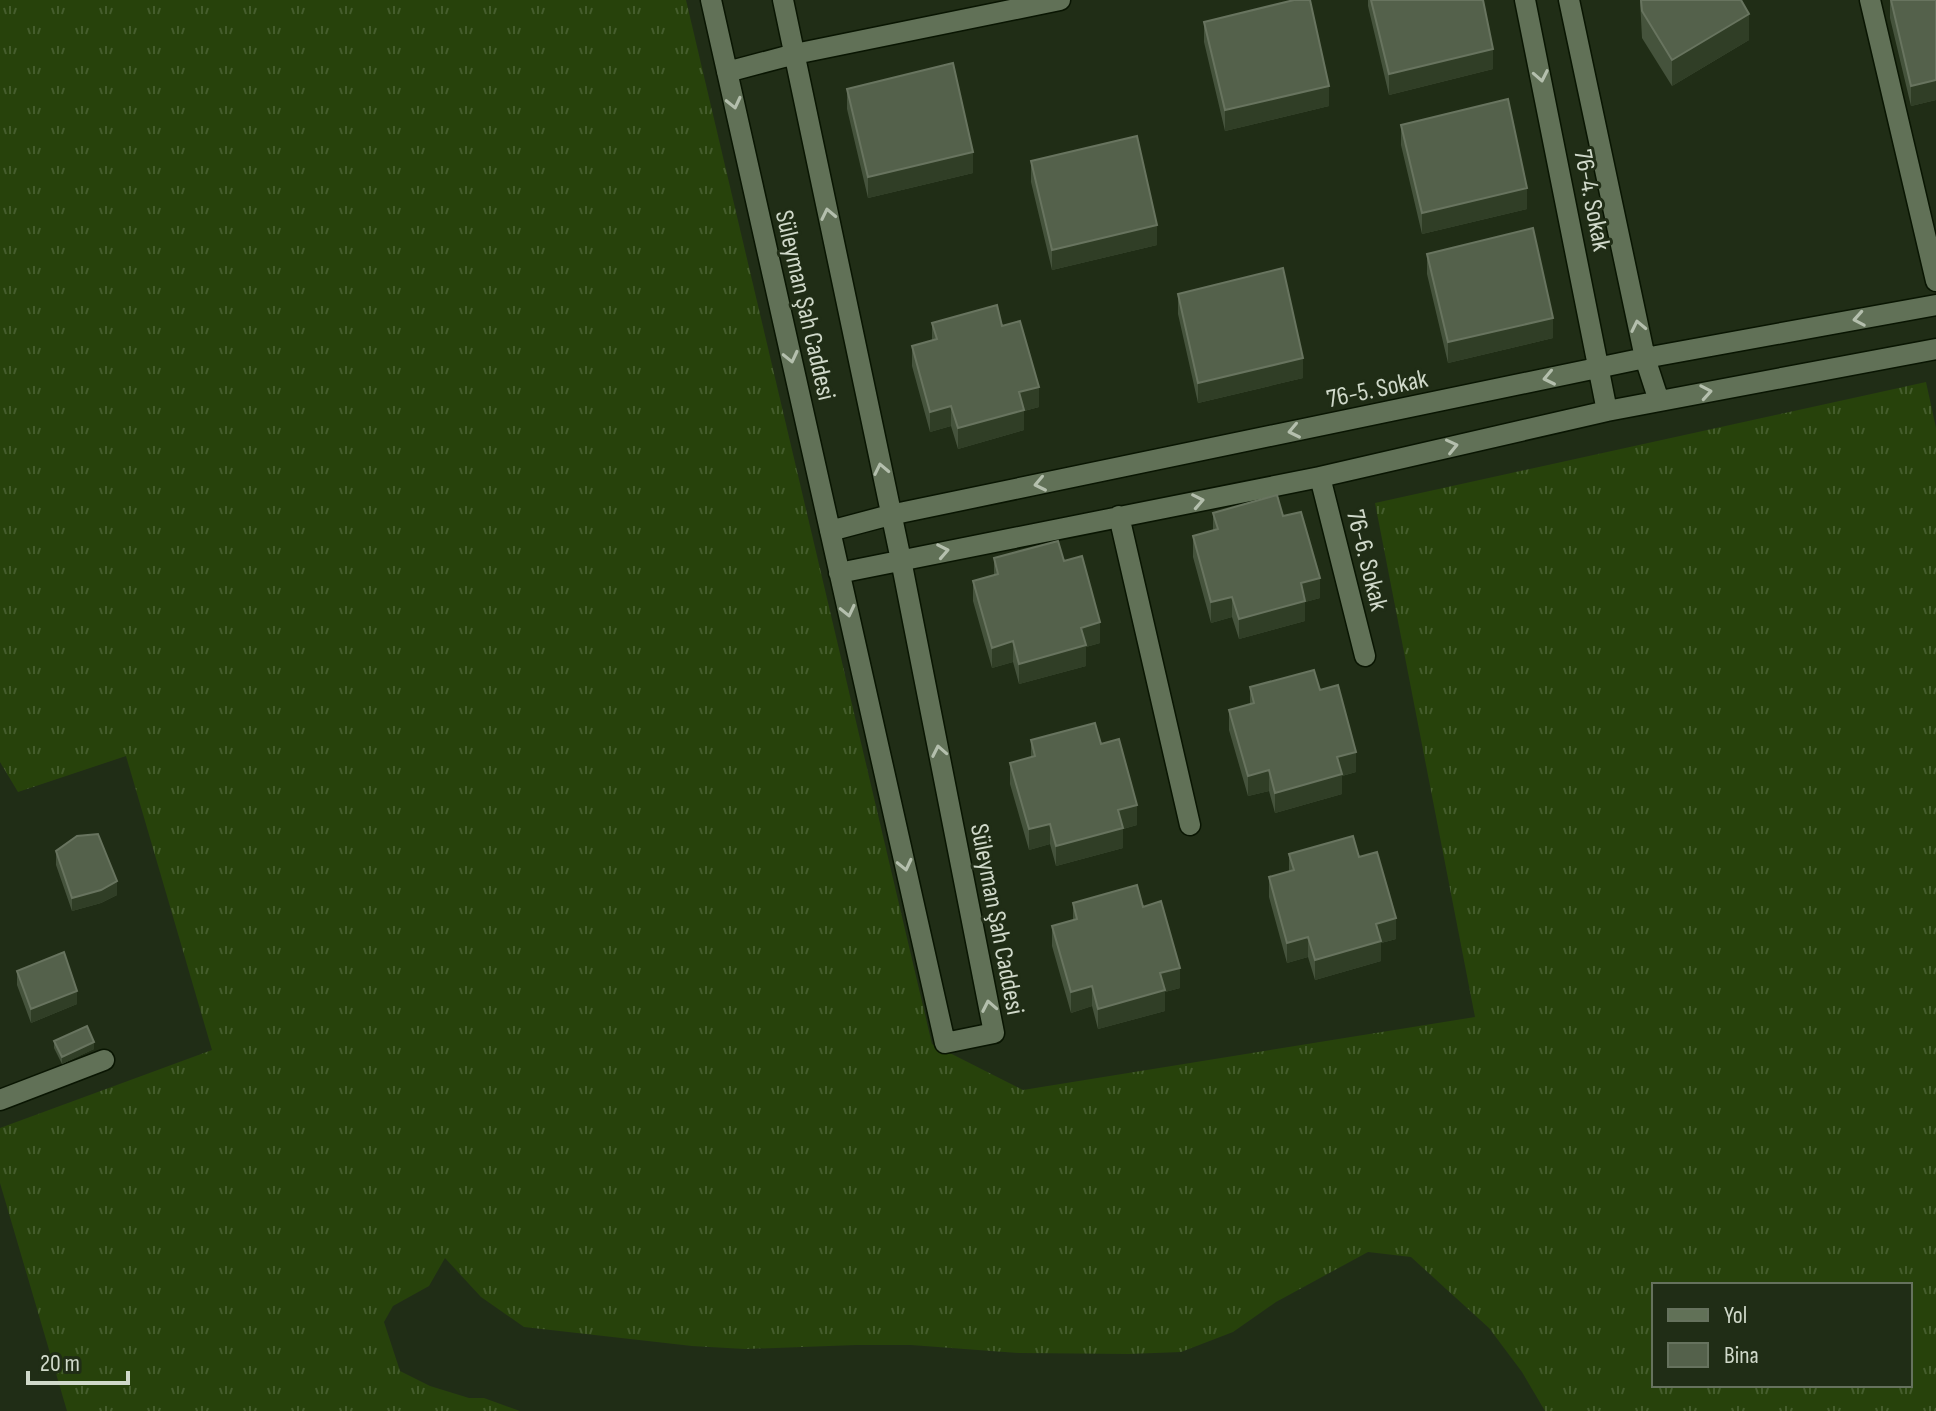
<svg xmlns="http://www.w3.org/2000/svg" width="1936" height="1411" viewBox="0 0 1936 1411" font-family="'Sofia Sans Condensed',sans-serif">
	<defs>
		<pattern id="grass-tufts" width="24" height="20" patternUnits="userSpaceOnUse" patternTransform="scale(2)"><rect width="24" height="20" fill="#27420b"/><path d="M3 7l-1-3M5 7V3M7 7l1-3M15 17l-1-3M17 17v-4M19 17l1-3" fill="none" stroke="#455d2d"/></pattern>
	</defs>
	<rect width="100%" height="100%" fill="#202d16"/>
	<!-- grass -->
	<path fill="url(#grass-tufts)" fill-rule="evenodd" d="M0 0H686L932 1044 1023 1090 1475 1017 1375 503 1926 382 1936 428V1411H1545L1522 1372 1489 1328 1411 1257 1368 1252 1276 1302 1233 1332 1181 1352 1129 1354 1019 1353 911 1345H856L745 1349 692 1346 524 1327 481 1297 445 1258 429 1286 393 1306 384 1322 400 1371 430 1386 469 1398H484L520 1411H67L0 1183V1128L212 1050 126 756 18 792 0 762ZM1654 1285H1910V1385H1654Z"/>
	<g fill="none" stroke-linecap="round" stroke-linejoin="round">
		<defs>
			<path id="minor" d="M711 0 945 1043 994 1033 901 560 783 0
				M1525 0 1607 411
				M1569 0 1645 358 1659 401
				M1870 0 1936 281
				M727 72 795 54 1060 0
				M1320 477 1365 656
				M1119 516 1190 825
				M830 531 890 515 1645 358 1936 305
				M839 573 1320 477 1607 411 1936 349
				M0 1100 104 1060"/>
		</defs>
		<!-- minor casing -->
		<use href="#minor" stroke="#091502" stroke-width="23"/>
		<!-- minor -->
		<use href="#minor" stroke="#617157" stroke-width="20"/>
	</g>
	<!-- wall -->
	<path fill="#45533c" d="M1368 0H1483L1493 69 1389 95 1368 6Z
		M1640 0H1741L1749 40 1672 86 1642 38Z
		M1890 0H1936V100L1911 106 1890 18Z
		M1204 22 1329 106 1225 131 1204 42Z
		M847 89 973 173 868 198 847 109Z
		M1401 125 1527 209 1422 234 1401 145Z
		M1031 161 1157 245 1052 270 1031 182Z
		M1427 254 1553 338 1448 363 1427 274Z
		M1178 294 1303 378 1198 403 1178 314Z
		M932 323 1002 326 1039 407 1024 411V430L958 449 951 426 930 432 912 366V346L932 340Z
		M1213 513 1283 516 1320 598 1305 602V621L1239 639 1232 617 1211 623 1193 557V536L1213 530Z
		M994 558 1064 561 1100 643 1086 647V666L1019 684 1013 662 992 668 973 601V581L994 576Z
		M1250 687 1320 690 1356 772 1342 776V794L1275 813 1269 791 1248 796 1229 730V710L1250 704Z
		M1031 740 1101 744 1137 825 1123 829V848L1056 866 1050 844 1029 850 1010 784V763L1031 757Z
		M56 851 117 895 101 903 72 911 56 865Z
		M1289 854 1359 857 1396 939 1381 943V961L1315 980 1308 957 1287 963 1269 897V877L1289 871Z
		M1073 903 1143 907 1180 988 1165 992V1011L1098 1029 1092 1006 1071 1013 1052 946V926L1073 920Z
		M17 971 77 1004 31 1023 17 985Z
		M54 1041 94 1049 62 1064 54 1048Z"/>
	<!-- shaded-wall -->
	<path fill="#303e26" d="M1749 14V40L1672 86V60Z
		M1493 49V69L1389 95V74Z
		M1936 80V100L1911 106V86Z
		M1329 86V106L1225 131V110Z
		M973 152V173L868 198V177Z
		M1527 188V209L1422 234V213Z
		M1157 225V245L1052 270V250Z
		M1553 318V338L1448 363V342Z
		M1303 358V378L1198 403V383Z
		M1039 387V407L1024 411V430L958 449V428L1019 392Z
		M951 406V426L930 432V412Z
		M1320 578V598L1305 602V621L1239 639V619L1301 583Z
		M1232 597V617L1211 623V602Z
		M1100 622V643L1086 647V666L1019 684V664L1081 628Z
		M1013 641V662L992 668V648Z
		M1356 752V772L1342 776V794L1275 813V793L1337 757Z
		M1269 770V791L1248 796V776Z
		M1137 805V825L1123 829V848L1056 866V846L1118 810Z
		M1050 824V844L1029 850V829Z
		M117 881V895L101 903 72 911V898Z
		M1396 918V939L1381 943V961L1315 980V960L1376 924Z
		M1308 937V957L1287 963V943Z
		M1180 968V988L1165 992V1011L1098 1029V1009L1160 973Z
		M1092 986V1006L1071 1013V992Z
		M77 991V1004L31 1023V1009Z
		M94 1042V1049L62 1064V1057Z"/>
	<!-- building -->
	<path fill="#54614b" stroke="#68745f" stroke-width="2" d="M1294 0H1310L1329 86 1225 110 1204 22Z
		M1371 0H1483L1493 49 1389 74Z
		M1641 0H1741L1749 14 1672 60 1642 11Z
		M1891 0H1936V80L1911 86Z
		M953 63 973 152 868 177 847 89Z
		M1508 99 1527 188 1422 213 1401 125Z
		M1137 136 1157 225 1052 250 1031 161Z
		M1533 228 1553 318 1448 342 1427 254Z
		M1283 268 1303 358 1198 383 1178 294Z
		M997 305 1002 326 1020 321 1039 387 1019 392 1024 410 958 428 951 406 930 412 912 346 937 339 932 323Z
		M1277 495 1283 516 1301 512 1320 578 1301 583 1305 601 1239 619 1232 597 1211 602 1193 536 1218 529 1213 513Z
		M1058 541 1064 561 1082 556 1100 622 1081 628 1086 645 1019 664 1013 641 992 648 973 581 998 574 994 558Z
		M1314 670 1320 690 1338 685 1356 752 1337 757 1342 774 1275 793 1269 770 1248 776 1229 710 1254 703 1250 687Z
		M1095 723 1101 744 1119 739 1137 805 1118 810 1123 828 1056 846 1050 824 1029 829 1010 763 1035 756 1031 740Z
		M98 834 117 881 101 890 72 898 56 851 77 836Z
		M1353 836 1359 857 1377 852 1396 918 1376 924 1381 941 1315 960 1308 937 1287 943 1269 877 1294 870 1289 854Z
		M1137 885 1143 907 1161 901 1180 968 1160 973 1165 990 1098 1009 1092 986 1071 992 1052 926 1077 919 1073 903Z
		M64 952 77 991 31 1009 17 971Z
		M87 1026 94 1042 62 1057 54 1041Z"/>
	<!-- one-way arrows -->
	<defs><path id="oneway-chevron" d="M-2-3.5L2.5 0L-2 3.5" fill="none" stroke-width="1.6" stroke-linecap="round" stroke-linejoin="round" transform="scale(2)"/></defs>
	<g stroke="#b4bfad">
		<use href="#oneway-chevron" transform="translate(1541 76) rotate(79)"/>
		<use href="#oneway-chevron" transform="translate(734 103) rotate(77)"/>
		<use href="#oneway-chevron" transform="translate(828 214) rotate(-102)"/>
		<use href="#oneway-chevron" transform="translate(1859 319) rotate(170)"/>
		<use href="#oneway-chevron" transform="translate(1638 326) rotate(-102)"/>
		<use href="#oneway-chevron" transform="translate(791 357) rotate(77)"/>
		<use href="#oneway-chevron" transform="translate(1549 378) rotate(168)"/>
		<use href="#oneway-chevron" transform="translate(1706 392) rotate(-10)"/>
		<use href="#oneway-chevron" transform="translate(1294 431) rotate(168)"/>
		<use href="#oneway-chevron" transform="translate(1452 446) rotate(-13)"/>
		<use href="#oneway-chevron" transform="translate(881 469) rotate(-102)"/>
		<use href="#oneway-chevron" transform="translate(1040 484) rotate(168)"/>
		<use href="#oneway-chevron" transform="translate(1198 501) rotate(-11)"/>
		<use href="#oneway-chevron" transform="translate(943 551) rotate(-11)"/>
		<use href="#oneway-chevron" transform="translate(848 611) rotate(77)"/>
		<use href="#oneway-chevron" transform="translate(939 751) rotate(-101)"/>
		<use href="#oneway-chevron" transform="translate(905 865) rotate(77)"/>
		<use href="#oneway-chevron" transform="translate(989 1006) rotate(-101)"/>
	</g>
	<g text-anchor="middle" stroke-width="6" stroke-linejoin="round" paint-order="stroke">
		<!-- street labels -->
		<g font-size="26" fill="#d0d9ca" stroke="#202d16">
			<text transform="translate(1593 200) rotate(79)" y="9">76-4. Sokak</text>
			<text transform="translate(806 305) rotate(77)" y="9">Süleyman Şah Caddesi</text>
			<text transform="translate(1377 388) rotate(-12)" y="9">76-5. Sokak</text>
			<text transform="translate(1368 560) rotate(76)" y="9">76-6. Sokak</text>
			<text transform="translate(998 919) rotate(79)" y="9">Süleyman Şah Caddesi</text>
		</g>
	</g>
	<!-- legend -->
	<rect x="1652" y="1283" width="260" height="104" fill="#202d16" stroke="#66725e" stroke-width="2"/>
	<rect x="1668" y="1309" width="40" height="12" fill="#617157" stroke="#66725e" stroke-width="2"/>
	<text x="1724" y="1323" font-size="24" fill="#d0d9ca">Yol</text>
	<rect x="1668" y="1343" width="40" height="24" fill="#54614b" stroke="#66725e" stroke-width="2"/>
	<text x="1724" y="1363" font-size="24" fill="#d0d9ca">Bina</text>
	<!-- scale -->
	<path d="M28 1371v12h100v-12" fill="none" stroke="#d0d9ca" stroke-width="4"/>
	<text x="40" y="1371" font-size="24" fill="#d0d9ca" stroke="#202d16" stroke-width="6" paint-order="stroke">20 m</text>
</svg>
